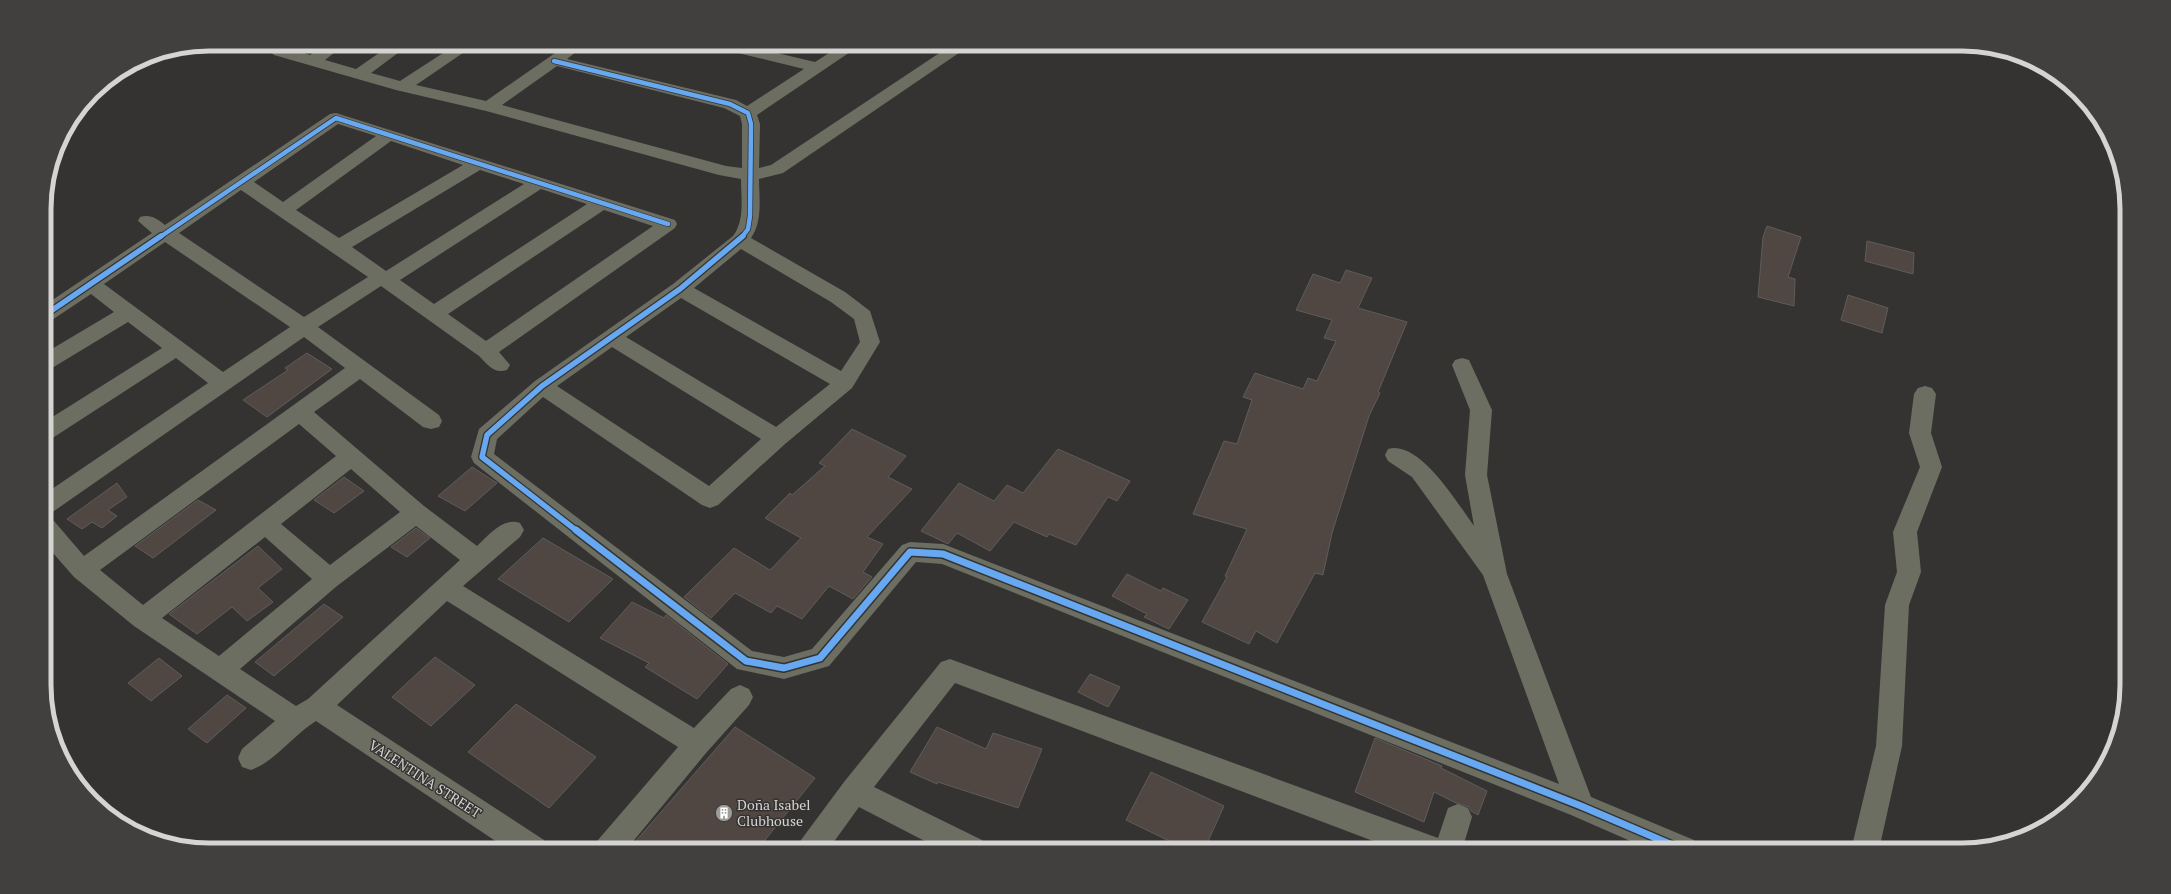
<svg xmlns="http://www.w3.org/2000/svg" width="2171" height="894" viewBox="0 0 2171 894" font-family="'PT Serif',serif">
	<rect width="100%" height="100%" fill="#343332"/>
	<!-- building -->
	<path fill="#504642" stroke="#5e5d5c" d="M1767 226 1801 237 1788 277 1795 279 1794 306 1758 297 1763 237Z
		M1867 241 1914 253 1913 274 1865 261Z
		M1346 270 1372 278 1358 308 1407 322 1378 392 1380 393 1369 416 1332 533 1323 575 1315 573 1277 643 1256 631 1249 644 1202 622 1227 577 1225 576 1247 529 1193 514 1224 441 1237 444 1252 400 1243 397 1255 373 1303 389 1308 378 1317 381 1336 341 1324 338 1332 320 1296 310 1313 274 1340 283Z
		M1848 295 1888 308 1882 333 1841 320Z
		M307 353 332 369 267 417 243 400 288 370 285 368Z
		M852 429 906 456 888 477 912 489 867 537 883 544 863 572 872 577 853 599 829 586 802 619 777 606 771 613 735 593 711 618 684 597 734 548 770 570 801 538 765 518 790 493 792 495 825 466 819 463Z
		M1058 449 1130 481 1117 501 1108 497 1076 545 1049 534 1047 537 1014 522 990 551 957 533 948 544 921 531 959 483 994 501 1007 485 1023 493Z
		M472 467 497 483 465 511 438 496Z
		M344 477 364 491 334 513 314 500Z
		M117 483 127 497 108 510 117 516 102 528 92 522 82 529 67 519Z
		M198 500 216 510 153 558 135 546Z
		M416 528 430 538 407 557 391 547Z
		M543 538 613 579 569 622 498 579Z
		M258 546 282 569 258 588 273 602 247 621 232 607 197 634 169 614Z
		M1127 574 1161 591 1163 588 1188 600 1169 629 1144 617 1147 614 1112 596Z
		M632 602 664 618 666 615 728 664 697 699 645 667 649 663 600 638Z
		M324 604 343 617 274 676 255 662Z
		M435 657 475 685 431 726 392 697Z
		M159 658 182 676 151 701 128 683Z
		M1090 674 1120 687 1108 707 1078 692Z
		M227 695 246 708 207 743 188 729Z
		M516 704 596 757 549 808 468 752Z
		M735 727 815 778 757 850H628Z
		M937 727 986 749 993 733 1042 749 1018 808 938 782 937 784 910 772Z
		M1375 738 1442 766 1441 768 1487 791 1478 815 1471 811 1469 807 1456 803 1434 792 1424 822 1355 792Z
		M1151 772 1224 806 1204 850H1188L1126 820Z"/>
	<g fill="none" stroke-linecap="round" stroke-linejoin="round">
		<!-- minor -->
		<path fill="#6d6e62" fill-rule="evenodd" d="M267 44H283L282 46 310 55 326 44H345L325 60 356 69 392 44H410L371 73 400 81 457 44H476L416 85 486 101 568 44H586L567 59 736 100 747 106 804 69 713 47 711 44H739L815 62 843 44H862L757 115 760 124 759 168 771 165 953 44H972L783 173 759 179C759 198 763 221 751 238L845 292 870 311 880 342 852 388 785 444 718 505 710 508 702 505 543 397 497 439 494 454 752 651 784 657 812 649 902 545 910 542 943 544 1559 784 1483 575 1412 477 1388 461 1385 455 1388 449C1419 439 1458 504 1474 526L1465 475 1470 410 1452 365 1455 360 1462 358 1469 360 1492 410 1487 475 1507 574 1591 797 1694 840 1698 850H1651L1571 815 942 564 916 562 829 666 784 679 737 669 474 463 471 457 479 429 535 381 673 284 733 236C745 220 741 198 741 179L719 175 486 111 396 90 274 55 265 47ZM557 66 724 108 740 116 742 124V168L726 166 502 105ZM741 249 831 302 854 319 860 342 841 371 694 288ZM681 298 830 384 776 427 626 337ZM612 347 761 439 709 486 557 386Z
			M1974 46 2015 53 2037 64 2031 66 2025 64 1975 50Z
			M336 113 675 220 677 224 675 228 499 352 510 365 507 370C494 374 488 365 479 356L381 286 318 327 439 415 442 421 439 427 431 429 423 427 360 379 314 412 424 506 477 546C489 535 503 517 520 523L524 530 520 537 463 586 694 728 731 689 740 685 749 689 753 697 749 705 706 753 626 850H594L598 840 678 747 447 601 337 705 544 840 548 850H509L316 721C293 735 276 761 251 770L242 767 238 758 242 749 275 721 134 626 74 577 46 545V519L54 521 84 556 345 368 304 337 54 511 46 514V493L208 383 176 358 54 437 46 439V421L162 348 128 322 52 368 45 370V353L114 312 91 294 52 320 45 322V305L152 233 138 221 140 217C151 214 157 219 165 225L330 114ZM338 124 376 136 283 202 254 182ZM391 141 463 165 339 238 296 210ZM480 170 524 184 386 271 352 247ZM541 189 587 204 434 304 400 280ZM241 190 368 277 304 317 179 233ZM604 210 653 226 486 341 448 314ZM165 242 290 327 223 372 104 284ZM299 424 336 456 143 605 100 570ZM351 469 400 512 330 565 281 524ZM416 526 460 560 308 699 296 706 240 669 337 586ZM265 537 312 579 219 656 162 618Z
			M1925 386 1932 388 1936 394 1931 433 1942 467 1917 532 1921 572 1909 605 1902 746 1879 850H1851L1876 746 1885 605 1897 572 1893 532 1920 467 1909 433 1914 394 1918 388Z
			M950 659 1438 838 1448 808 1458 804 1468 808 1472 817 1462 850H1397L955 683 874 787 982 840 986 850H942L859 807 828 850H797L801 840 844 782 941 662Z"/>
		<defs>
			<path id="cycleway-far2" d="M554 61 730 104 748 113 751 124 750 216 748 229 742 237
				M160 237 336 118 668 224"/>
			<path id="cycleway-far1" d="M45 315 161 236
				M577 531 482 457 487 435 542 386 680 289 743 236"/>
			<path id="cycleway" d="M576 530 746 661 784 668 820 658 910 552 943 554 1581 806 1684 850"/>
		</defs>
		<!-- cycleway-far2 casing -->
		<use href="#cycleway-far2" stroke="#353331" stroke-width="6"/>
		<!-- cycleway-far1 casing -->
		<use href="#cycleway-far1" stroke="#353331" stroke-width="8"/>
		<!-- cycleway casing -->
		<use href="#cycleway" stroke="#353331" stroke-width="10"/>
		<!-- cycleway-far2 -->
		<use href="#cycleway-far2" stroke="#66a8f1" stroke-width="4.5"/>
		<!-- cycleway-far1 -->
		<use href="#cycleway-far1" stroke="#66a8f1" stroke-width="5.5"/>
		<!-- cycleway -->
		<use href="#cycleway" stroke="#66a8f1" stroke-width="7"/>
	</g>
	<!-- icons -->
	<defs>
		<symbol id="building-disc" viewBox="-11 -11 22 22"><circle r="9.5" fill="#9d9c9b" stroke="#353331"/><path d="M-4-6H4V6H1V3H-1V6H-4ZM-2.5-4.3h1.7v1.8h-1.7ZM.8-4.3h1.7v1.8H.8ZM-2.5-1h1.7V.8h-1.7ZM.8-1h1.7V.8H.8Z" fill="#fff"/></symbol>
	</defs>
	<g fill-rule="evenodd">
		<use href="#building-disc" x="714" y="803" width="20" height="20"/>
	</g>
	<g text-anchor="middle" stroke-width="3" stroke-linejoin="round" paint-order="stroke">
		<!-- near-street labels -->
		<g font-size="14" fill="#d5d4d3" stroke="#353331">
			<text transform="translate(425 779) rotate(33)" y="5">VALENTINA STREET</text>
		</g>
		<!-- near-poi labels -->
		<g font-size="14" fill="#d5d4d3" stroke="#353331" text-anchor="start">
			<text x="737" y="810">Doña Isabel<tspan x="737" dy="16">Clubhouse</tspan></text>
		</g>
	</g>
	<!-- crop -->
	<path d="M0 0H2171V894H0ZM209 51H1962A158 158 0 0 1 2120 209V685A158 158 0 0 1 1962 843H209A158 158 0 0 1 51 685V209A158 158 0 0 1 209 51Z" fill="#42403e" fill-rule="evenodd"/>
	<path fill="none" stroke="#d5d4d3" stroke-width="5" d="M209 51H1962A158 158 0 0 1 2120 209V685A158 158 0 0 1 1962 843H209A158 158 0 0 1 51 685V209A158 158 0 0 1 209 51Z"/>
</svg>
